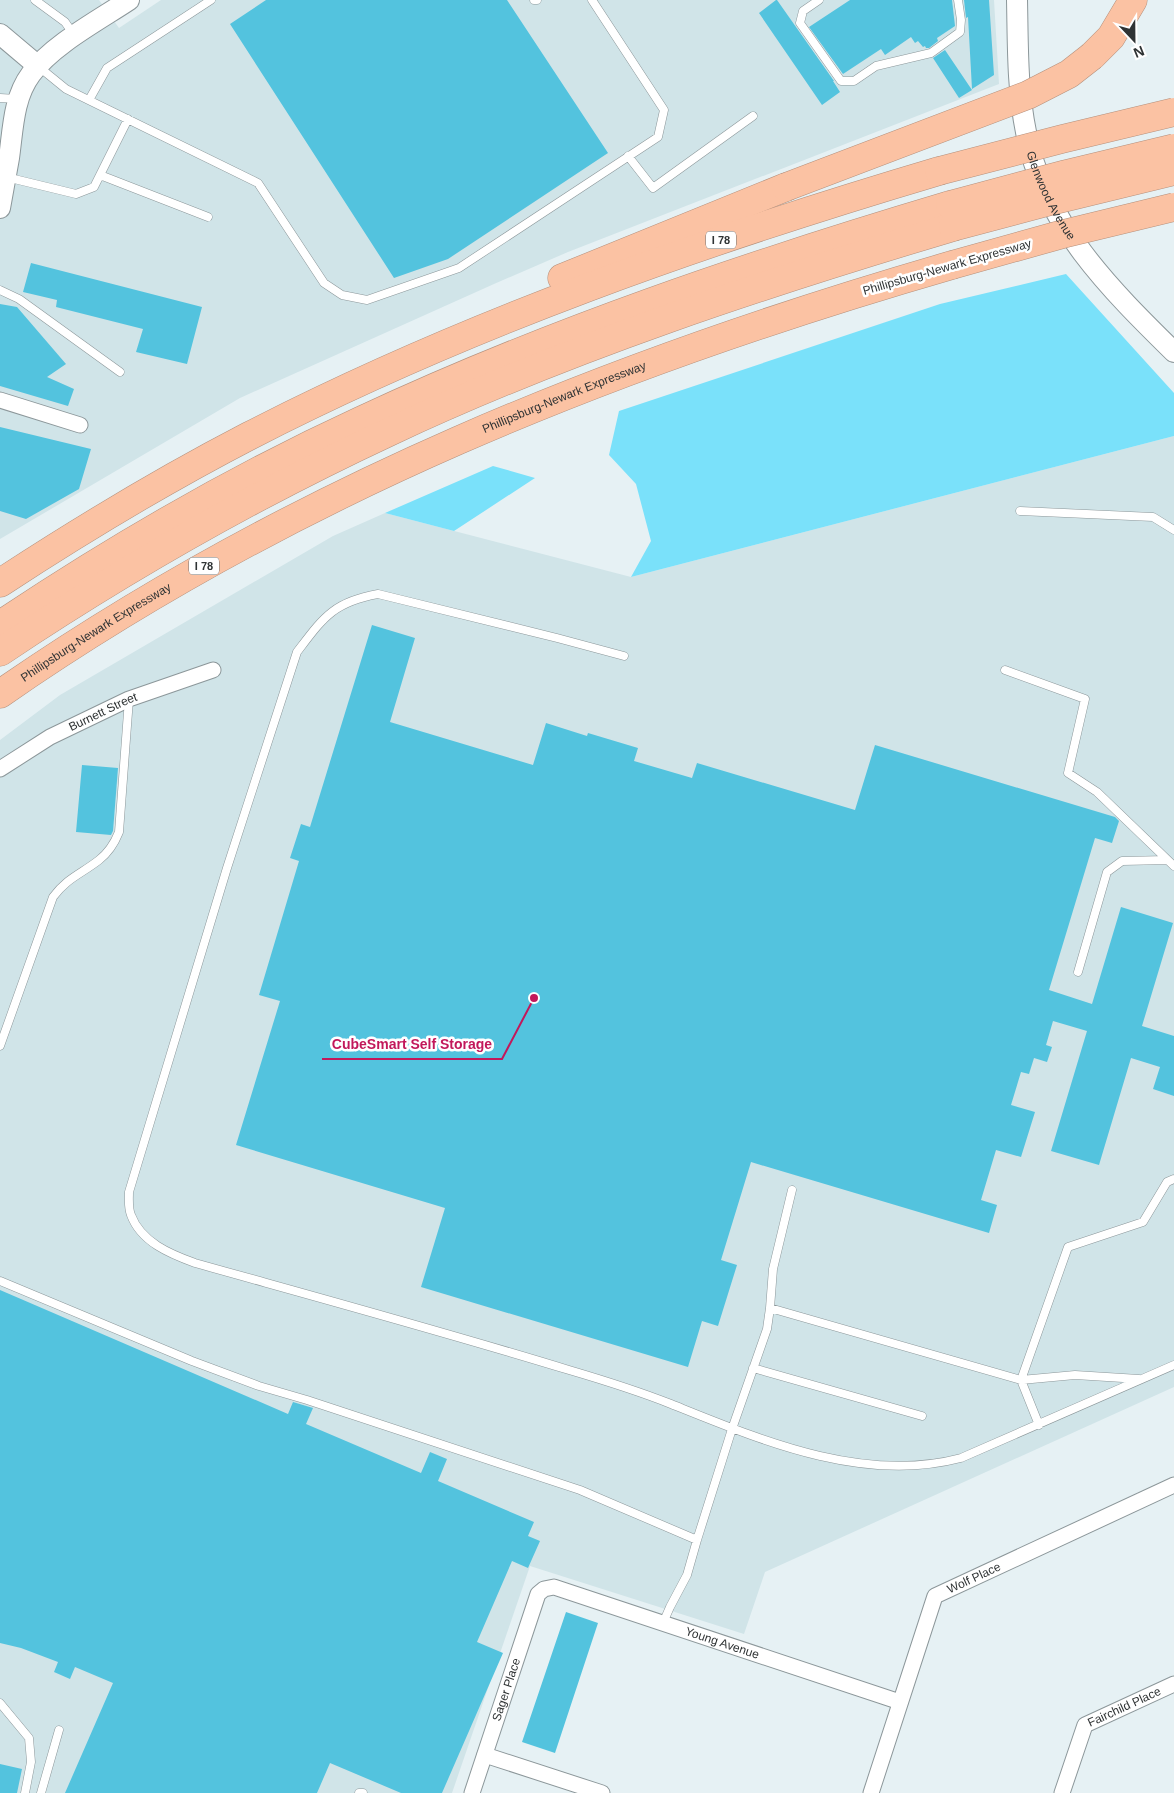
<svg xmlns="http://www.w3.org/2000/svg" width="1174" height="1793" viewBox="0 0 1174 1793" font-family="Arial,sans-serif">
	<rect width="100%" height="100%" fill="#e6f1f4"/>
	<!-- built -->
	<path fill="#d0e4e8" d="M0 0H99L119 28 161 0H994L999 84 568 252 494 284 240 398 0 539Z
		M1174 436V1387L765 1572 744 1634 530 1566 452 1793H0V740L60 695 333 536 385 513 631 577Z"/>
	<!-- green -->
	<path fill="#7ae1fa" d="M1066 274 1174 393V436L631 577 651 541 636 484 609 455 619 411 940 304Z
		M493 466 535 478 454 531 385 513Z"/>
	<!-- building -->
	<path fill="#53c3de" d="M266 0H507L608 153 448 259 394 278 230 24Z
		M776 0H777L834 81H833L840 92 822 105 759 13Z
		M850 0H952L955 26 937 38 938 41 929 48H926L925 46 923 47 918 41 915 43 911 37 885 55 881 49 843 74 809 27Z
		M964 0H989L994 75 972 89 968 17 966 18Z
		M945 50 972 90 959 98 933 58Z
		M31 263 202 307 187 364 136 352 143 329 56 307 57 300 23 292Z
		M0 304 17 307 66 364 47 377 74 389 68 406 0 386Z
		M0 427 91 449 79 489 26 519 0 511Z
		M372 625 415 638 390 722 533 765 546 723 587 736 588 733 638 748 634 761 692 778 697 763 855 810 875 745 1115 817 1119 821 1112 843 1095 838 1049 990 1092 1004 1121 907 1173 923 1142 1026 1174 1036V1096L1153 1089 1160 1067 1131 1058 1099 1165 1051 1151 1087 1031 1053 1021 1046 1045 1052 1047 1047 1062 1034 1058 1029 1074 1021 1072 1011 1105 1035 1112 1021 1157 996 1150 981 1200 997 1205 989 1233 751 1162 721 1260 737 1265 718 1326 702 1321 688 1367 421 1287 445 1208 236 1145 280 1001 259 995 299 861 290 858 301 824 310 827Z
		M82 765 118 768 113 831 111 835 76 832Z
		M0 1290 288 1414 293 1402 313 1408 306 1424 421 1473 430 1452 447 1459 438 1481 534 1522 528 1536 540 1541 528 1568 512 1561 477 1642 503 1653 442 1793H401L330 1763 317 1793H65L113 1683 75 1667 70 1679 54 1672 58 1662 21 1648 0 1643Z
		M566 1612 598 1623 555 1753 522 1742Z
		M0 1764 22 1769 17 1793H0Z"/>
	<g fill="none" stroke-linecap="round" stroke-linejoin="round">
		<defs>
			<path id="service" d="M35 0 65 22 74 35
				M534 0H537
				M819 0 803 11 800 23 841 81H854L876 66 931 53 960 32 961 20 958 0
				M39 67 66 89 258 183 324 283 342 295 367 300 459 268 658 137 664 110 592 0
				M0 98 17 99
				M89 100 107 68 211 0
				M628 156 653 188 753 116
				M100 175 208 217
				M6 177 76 194 94 187 128 119
				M0 290 19 299 120 372
				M1020 511 1153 517 1174 530
				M624 656 557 638 378 594C333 602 323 618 297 652L227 868 129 1192C129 1199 128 1208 131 1215 141 1242 170 1254 195 1263 320 1298 445 1332 569 1370 603 1380 638 1391 671 1404 761 1440 863 1484 961 1458L1174 1365
				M1005 670 1085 699 1068 773 1097 792 1174 866
				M1078 972 1107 872 1122 861 1167 860
				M0 1046 53 897C67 878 81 874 99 860 108 853 115 842 119 832L129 699
				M0 1281 192 1361 259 1386 307 1400 580 1490 697 1540 687 1575 670 1607 663 1623
				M770 1308 773 1269 792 1190
				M753 1368 922 1416
				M1139 1379 1075 1375 1021 1380 1068 1247 1143 1222 1167 1182 1174 1179
				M697 1540 732 1429 767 1329 770 1308 1021 1380 1039 1425
				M0 1703 29 1738 31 1762 25 1793
				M41 1793 59 1730
				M359 1793H363"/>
			<g id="minor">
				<path d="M0 400 80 425"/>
				<path id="s1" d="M0 769 50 737 129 699 213 670"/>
				<path d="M485 1755 602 1793"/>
				<path id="s2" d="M472 1793 538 1594 544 1589 554 1587 900 1702"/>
				<path id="s3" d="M871 1793 935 1596 1174 1485"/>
				<path id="s4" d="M1062 1793 1085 1725 1174 1684"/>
			</g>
			<g id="tertiary">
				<path id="s5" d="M1017 0C1018 44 1017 88 1026 132 1043 223 1111 290 1174 352"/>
				<path d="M0 34 38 66"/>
				<path d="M0 208C3 191 6 175 9 158 13 130 13 98 31 74 52 45 99 20 129 0"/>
			</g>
			<g id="motorway">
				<path d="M1092 56 1111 37 1133 0"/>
				<path d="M562 278 786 187"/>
				<path d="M0 583C81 530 164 480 249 436 469 323 703 241 939 171"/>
				<path d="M0 625C115 548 234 479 360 421 550 332 749 265 950 205"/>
				<path d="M0 652C124 569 254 495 389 432 570 347 762 284 953 227"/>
				<path id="s6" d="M0 694C291 492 613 363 952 265"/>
			</g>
		</defs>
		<!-- service casing -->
		<use href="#service" stroke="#8c979a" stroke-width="9"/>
		<!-- minor casing -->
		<use href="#minor" stroke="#8c979a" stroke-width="17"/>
		<!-- tertiary casing -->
		<use href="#tertiary" stroke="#8c979a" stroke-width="22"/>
		<!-- motorway casing -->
		<use href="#motorway" stroke="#b4907c" stroke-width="29"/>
		<!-- service -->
		<use href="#service" stroke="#fff" stroke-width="8"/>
		<!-- minor -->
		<use href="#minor" stroke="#fff" stroke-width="15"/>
		<!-- tertiary -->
		<use href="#tertiary" stroke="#fff" stroke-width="20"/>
		<!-- motorway -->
		<use href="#motorway" stroke="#fbc2a3" stroke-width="28"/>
		<defs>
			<path id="motorway-bridge" d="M939 171 1062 139 1174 112
				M786 187 1028 95 1069 74 1092 56
				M950 205 1066 174 1174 148
				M953 227 1047 202 1174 171
				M952 265 1063 234 1174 207"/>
		</defs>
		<!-- motorway-bridge casing -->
		<use href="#motorway-bridge" stroke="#b4907c" stroke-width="29" stroke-linecap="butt"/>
		<!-- motorway-bridge -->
		<use href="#motorway-bridge" stroke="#fbc2a3" stroke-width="28"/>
	</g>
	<g text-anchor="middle" stroke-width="5" stroke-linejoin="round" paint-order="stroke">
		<!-- shield labels -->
		<g fill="#fff" stroke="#6d7071" stroke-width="1">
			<rect x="706" y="231.5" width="30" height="17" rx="4"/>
			<rect x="189" y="557.5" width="30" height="17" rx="4"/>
		</g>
		<g font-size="11" font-weight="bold" fill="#2f3334">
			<text x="721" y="244">I 78</text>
			<text x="204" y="570">I 78</text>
		</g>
		<!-- street labels -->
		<g font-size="12" fill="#2f3334" stroke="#fff">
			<text dy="4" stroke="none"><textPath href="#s5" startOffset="201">Glenwood Avenue</textPath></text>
			<text transform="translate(947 267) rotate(-16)" y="4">Phillipsburg-Newark Expressway</text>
			<text dy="4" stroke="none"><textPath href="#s6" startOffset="639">Phillipsburg-Newark Expressway</textPath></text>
			<text dy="4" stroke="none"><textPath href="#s6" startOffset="114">Phillipsburg-Newark Expressway</textPath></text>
			<text dy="4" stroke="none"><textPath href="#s1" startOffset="118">Burnett Street</textPath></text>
			<text dy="4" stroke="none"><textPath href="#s3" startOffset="250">Wolf Place</textPath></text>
			<text dy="4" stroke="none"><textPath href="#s2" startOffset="405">Young Avenue</textPath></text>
			<text dy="4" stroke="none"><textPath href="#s2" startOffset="109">Sager Place</textPath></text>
			<text dy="4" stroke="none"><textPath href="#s4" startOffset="115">Fairchild Place</textPath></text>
		</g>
	</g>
	<!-- callouts -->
	<path fill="none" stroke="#c2185b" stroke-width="2" d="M534 998L502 1059H322"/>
	<circle fill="#c2185b" stroke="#fff" stroke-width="2" cx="534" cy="998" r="5"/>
	<g font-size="14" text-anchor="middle" font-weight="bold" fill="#c2185b" stroke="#fff" stroke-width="5" stroke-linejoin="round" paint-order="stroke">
		<text x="412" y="1049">CubeSmart Self Storage</text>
	</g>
	<!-- north arrow -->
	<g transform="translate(1134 40) rotate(158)" stroke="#ffffff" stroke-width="4" paint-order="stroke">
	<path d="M0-4L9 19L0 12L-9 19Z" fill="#2f3334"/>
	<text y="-8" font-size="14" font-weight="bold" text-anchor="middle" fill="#2f3334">N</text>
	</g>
</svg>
